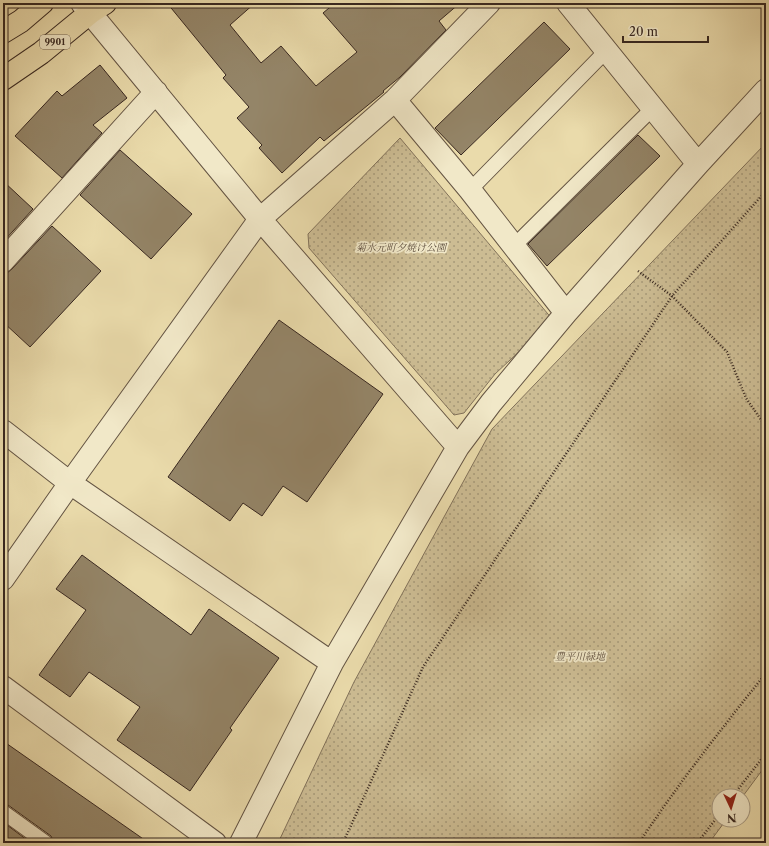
<svg xmlns="http://www.w3.org/2000/svg" width="769" height="846" viewBox="0 0 769 846" font-family="'Libre Caslon Text','Noto Serif JP',serif">
	<defs>
		<pattern id="park-dots" width="8" height="8" patternUnits="userSpaceOnUse"><rect width="8" height="8" fill="#ccbc93"/><path d="M2 2h.1M6 6h.1" fill="none" stroke="#a69978" stroke-width="1.8" stroke-linecap="round"/></pattern>
	</defs>
	<rect width="100%" height="100%" fill="#eadbab"/>
	<filter id="stains"><feTurbulence type="fractalNoise" baseFrequency=".005" numOctaves="4"/><feColorMatrix values="0 0 0 0 .2 0 0 0 0 .09 0 0 0 0 .02 0 0 0 .5 -.17"/></filter>
	<radialGradient id="worn" r=".72"><stop offset=".6" stop-color="#630" stop-opacity="0"/><stop offset="1" stop-color="#630" stop-opacity=".3"/></radialGradient>
	<!-- park -->
	<path fill="url(#park-dots)" stroke="#82725a" d="M400 138 553 320 495 374 464 413 454 415 309 248 308 234Z
		M766 143V765L743 796H719V820H726L709 843H278L354 682 492 429Z"/>
	<!-- building -->
	<path fill="#948568" stroke="#372720" d="M167 3H255L230 25 261 63 281 46 316 86 357 52 323 13 335 3H460L439 21 446 30 400 77 383 91 384 92 324 141 320 137 282 173 259 148 262 145 237 118 249 107 223 78 226 75Z
		M544 22 570 49 461 155 435 128Z
		M100 65 127 98 93 125 102 133 62 178 15 136 57 91 62 96Z
		M638 135 660 156 547 266 528 244Z
		M120 150 192 214 151 259 80 195Z
		M3 181 33 209 3 242Z
		M52 226 101 271 30 347 3 322V273H7L12 269Z
		M279 320 383 394 307 502 283 486 262 516 243 503 230 521 168 477Z
		M82 555 191 635 209 609 279 658 230 728 232 730 190 791 117 740 140 707 89 672 70 697 39 675 86 610 56 589Z
		M3 741 149 843H54L51 836 8 805 3 804Z
		M3 822 31 843H3Z"/>
	<g fill="none" stroke-linecap="round" stroke-linejoin="round">
		<defs>
			<path id="service" d="M470 190 606 51
				M514 246 653 108
				M3 812 46 843"/>
			<path id="minor" d="M82 3 260 219 458 447
				M568 3 698 164
				M395 100 470 190 566 313
				M3 261 156 92
				M3 431 70 483 332 663
				M3 579 70 483 260 219 395 100 489 3
				M3 687 215 843
				M241 843 332 663 458 447 491 403 566 313 698 164 766 90"/>
			<path id="primary" d="M3 32 21 21 42 3
				M3 79 41 53 91 12 105 3"/>
		</defs>
		<!-- service casing -->
		<use href="#service" stroke="#645443" stroke-width="16"/>
		<!-- minor casing -->
		<use href="#minor" stroke="#645443" stroke-width="24"/>
		<!-- primary casing -->
		<use href="#primary" stroke="#372720" stroke-width="24"/>
		<!-- path -->
		<path stroke="#372720" stroke-width="2.5" stroke-dasharray="1 2" stroke-linecap="butt" d="M638 271 672 296 727 352 746 398 766 427
			M733 796 766 753
			M343 843 423 667 672 296 766 191
			M639 843C678 784 722 728 766 673
			M697 843 719 815"/>
		<!-- service -->
		<use href="#service" stroke="#f1e8c8" stroke-width="14"/>
		<!-- minor -->
		<use href="#minor" stroke="#f1e8c8" stroke-width="22"/>
		<!-- primary -->
		<use href="#primary" stroke="#eadbab" stroke-width="22"/>
	</g>
	<g text-anchor="middle" stroke-width="3.5" stroke-linejoin="round" paint-order="stroke">
		<!-- shield labels -->
		<rect fill="#f1e8c8" stroke="#6f6152" stroke-width="1" x="40" y="35" width="30" height="14" rx="3"/>
		<g font-size="9" font-weight="bold" fill="#372720">
			<text x="55" y="45">9901</text>
		</g>
		<!-- park labels -->
		<g font-size="10" font-style="italic" fill="#5c4c3d" stroke="#f1e8c8">
			<text x="401" y="251">菊水元町夕焼け公園</text>
			<text x="580" y="660">豊平川緑地</text>
		</g>
	</g>
	<!-- margin -->
	<rect width="769" height="846" fill="none" stroke="#eadbab" stroke-width="16"/>
	<rect x="4" y="4" width="761" height="838" fill="none" stroke="#372720" stroke-width="2"/>
	<rect x="8" y="8" width="753" height="830" fill="none" stroke="#372720"/>
	<!-- north arrow -->
	<g transform="translate(731 808) rotate(176)"><circle r="19" fill="#f1e8c8" stroke="#a79b85"/>
	<path d="M0-3L7 15L0 10L-7 15Z" fill="#8f2418"/>
	<text y="-6" font-size="11" font-weight="bold" text-anchor="middle" fill="#372720">N</text>
	</g>
	<!-- scale -->
	<path d="M623 36v6h85v-6" fill="none" stroke="#372720" stroke-width="2"/>
	<text x="629" y="36" font-size="12" fill="#372720" stroke="#f1e8c8" stroke-width="3" paint-order="stroke">20 m</text>
	<rect width="100%" height="100%" filter="url(#stains)"/>
	<rect width="100%" height="100%" fill="url(#worn)"/>
</svg>
